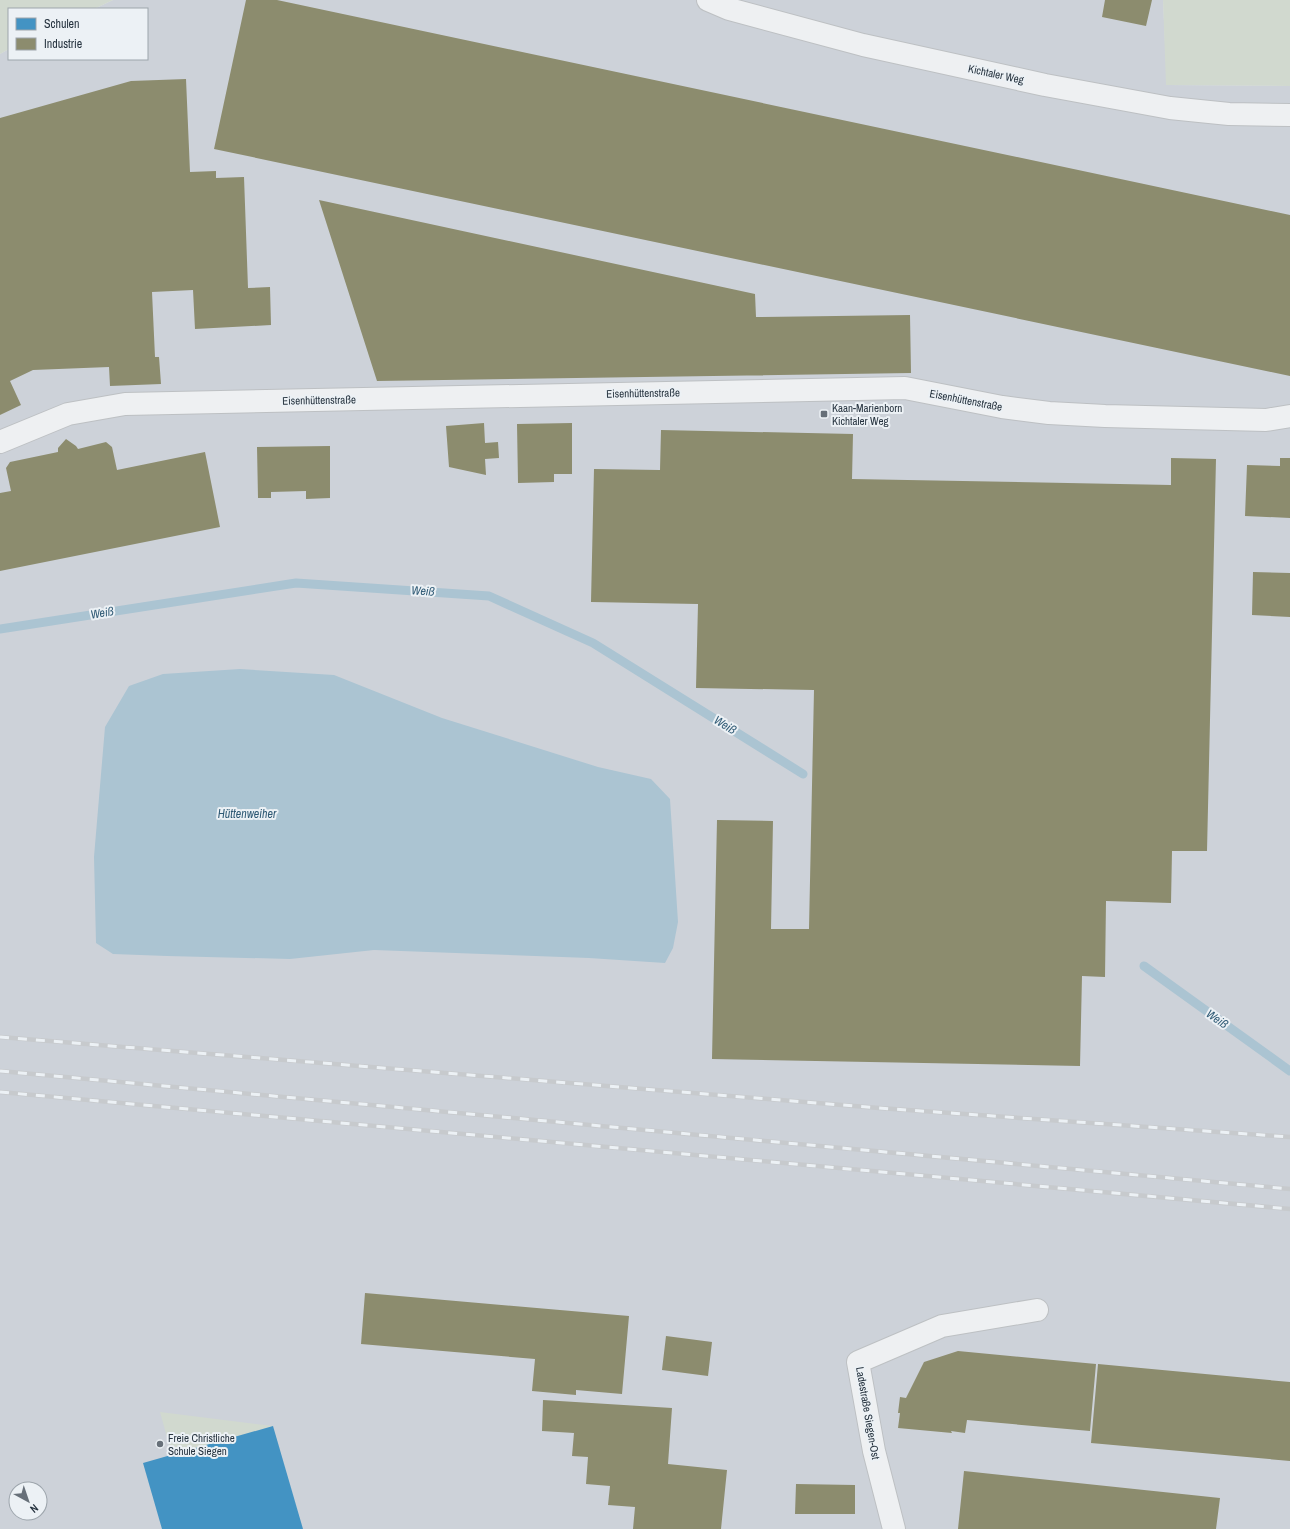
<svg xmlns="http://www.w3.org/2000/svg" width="1290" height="1529" viewBox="0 0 1290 1529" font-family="'Archivo Narrow',sans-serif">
	<rect width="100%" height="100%" fill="#dfe2e5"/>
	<!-- built -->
	<path fill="#cdd2d9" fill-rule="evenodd" d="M113 0H1163L1167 85 1290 86V1529H0V54L9 49V59H147V9H94ZM16 1489H40V1513H16Z"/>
	<!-- green -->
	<path fill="#d1d9cf" d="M0 0H113L94 9H9V49L0 54Z
		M1163 0H1290V86L1166 85Z
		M160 1412 273 1426 172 1455Z"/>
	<!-- water -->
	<path fill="#abc4d2" d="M240 669 334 675 442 718 598 767 651 779 670 799 678 922 673 948 665 963 589 958 374 950 290 959 167 956 113 954 96 943 94 857 105 727 129 686 163 674Z"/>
	<!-- schools -->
	<path fill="#4393c3" d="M273 1426 303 1529H162L143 1463Z"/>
	<!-- industry -->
	<path fill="#8c8c6e" d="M246 0H277L1290 215V376L214 149Z
		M1105 0H1152L1146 26 1102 17Z
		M186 79 190 172 216 171V178L244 177 248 288 270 287 271 325 195 329 193 290 152 292 155 357H159L161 384 110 386 109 367 33 370 10 381 21 405 0 415V118L131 81Z
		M319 200 755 294 756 317 910 315 911 373 377 381Z
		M484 423 485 443 498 442 499 458 485 459 486 475 449 467 446 426Z
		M572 423V474H554V482L518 483 517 424Z
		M661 430 853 434 852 479 1171 485V458L1216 459 1207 851H1172L1171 903 1106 901 1105 977 1082 976 1080 1066 712 1059 717 820 773 821 771 929H809L814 690 696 688 698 604 591 602 594 469 660 470Z
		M66 439 76 446 78 449 106 442 112 447 117 470 205 452 220 527 0 571V493L11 491 6 468 10 462 58 452V448Z
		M330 446V498L306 499V491L271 492V498H258L257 447Z
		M1280 458H1290V518L1245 516 1247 465 1280 466Z
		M1253 572 1290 573V617L1252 615Z
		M365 1293 629 1316 622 1394 576 1390V1395L532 1391 535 1359 361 1344Z
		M666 1336 712 1342 708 1376 662 1370Z
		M958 1351 1096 1364 1090 1431 967 1420 965 1433 951 1431 952 1433 898 1428 900 1413H898L900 1397 906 1398 924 1362Z
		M1098 1364 1290 1382V1461L1091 1443Z
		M543 1400 672 1408 668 1464 727 1470 721 1529H633L635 1507 608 1505 610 1486 586 1484 588 1457 572 1456 574 1433 542 1431Z
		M964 1471 1220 1498 1216 1529H958Z
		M796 1484 855 1485V1514H795Z"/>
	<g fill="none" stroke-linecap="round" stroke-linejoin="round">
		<!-- stream -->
		<path stroke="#abc4d2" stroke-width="9" d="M0 629 296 583 489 596 593 643 803 774
			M1144 966 1290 1071"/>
		<defs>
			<path id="street" d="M708 0 729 9 863 45 1045 85 1170 108 1229 114 1290 115
				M0 442 68 414 125 404 905 388 1002 407 1049 413 1105 416 1266 420 1290 416
				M894 1529 874 1451 858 1362 942 1326 1037 1310"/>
		</defs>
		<!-- street casing -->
		<use href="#street" stroke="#bdc0c3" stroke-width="24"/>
		<!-- street -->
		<use href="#street" stroke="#eef0f2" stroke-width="22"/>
		<defs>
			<path id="rail" d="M0 1037 879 1108 1290 1137
				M0 1071 1290 1189
				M0 1092 1290 1209"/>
		</defs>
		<!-- rail casing -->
		<use href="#rail" stroke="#c7cacd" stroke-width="4.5"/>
		<!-- rail -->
		<use href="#rail" stroke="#ecf1f5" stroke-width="3" stroke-dasharray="9" stroke-linecap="butt"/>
	</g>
	<!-- markers -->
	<g fill="#677079" stroke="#ecf1f5" stroke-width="1.5">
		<rect x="820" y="410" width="8" height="8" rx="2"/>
		<circle cx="160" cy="1444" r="4"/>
	</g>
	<g text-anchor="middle" stroke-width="4" stroke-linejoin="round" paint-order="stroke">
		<!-- street labels -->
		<g font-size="11" fill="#26333f" stroke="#ecf1f5">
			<text transform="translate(996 74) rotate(12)" y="4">Kichtaler Weg</text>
			<text transform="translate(643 393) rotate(-1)" y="4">Eisenhüttenstraße</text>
			<text transform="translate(319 400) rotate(-1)" y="4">Eisenhüttenstraße</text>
			<text transform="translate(966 400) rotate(11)" y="4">Eisenhüttenstraße</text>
			<text transform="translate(868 1413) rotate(80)" y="4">Ladestraße Siegen-Ost</text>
		</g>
		<!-- poi labels -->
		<g font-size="11" fill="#26333f" stroke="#ecf1f5" text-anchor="start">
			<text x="832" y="412">Kaan-Marienborn<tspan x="832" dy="13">Kichtaler Weg</tspan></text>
			<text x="168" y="1442">Freie Christliche<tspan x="168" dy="13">Schule Siegen</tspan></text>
		</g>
		<!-- water labels -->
		<g font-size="12" font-style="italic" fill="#2e5974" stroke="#ecf1f5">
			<text transform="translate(423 591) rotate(4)" y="4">Weiß</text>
			<text transform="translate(102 613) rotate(-9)" y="4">Weiß</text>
			<text transform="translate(725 725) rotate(32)" y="4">Weiß</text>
			<text x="247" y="818">Hüttenweiher</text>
			<text transform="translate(1217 1019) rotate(36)" y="4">Weiß</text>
		</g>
	</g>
	<!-- legend -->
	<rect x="8" y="8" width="140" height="52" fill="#ecf1f5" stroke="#9da5ac"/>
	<rect x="16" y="18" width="20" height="12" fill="#4393c3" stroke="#9da5ac"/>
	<text x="44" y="28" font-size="12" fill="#26333f">Schulen</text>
	<rect x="16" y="38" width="20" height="12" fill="#8c8c6e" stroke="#9da5ac"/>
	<text x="44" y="48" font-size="12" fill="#26333f">Industrie</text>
	<!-- north arrow -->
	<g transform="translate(28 1501) rotate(140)"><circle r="19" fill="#ecf1f5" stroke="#9da5ac"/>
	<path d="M0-3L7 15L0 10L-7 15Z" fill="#677079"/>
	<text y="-6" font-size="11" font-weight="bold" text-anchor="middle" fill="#26333f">N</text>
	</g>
</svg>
